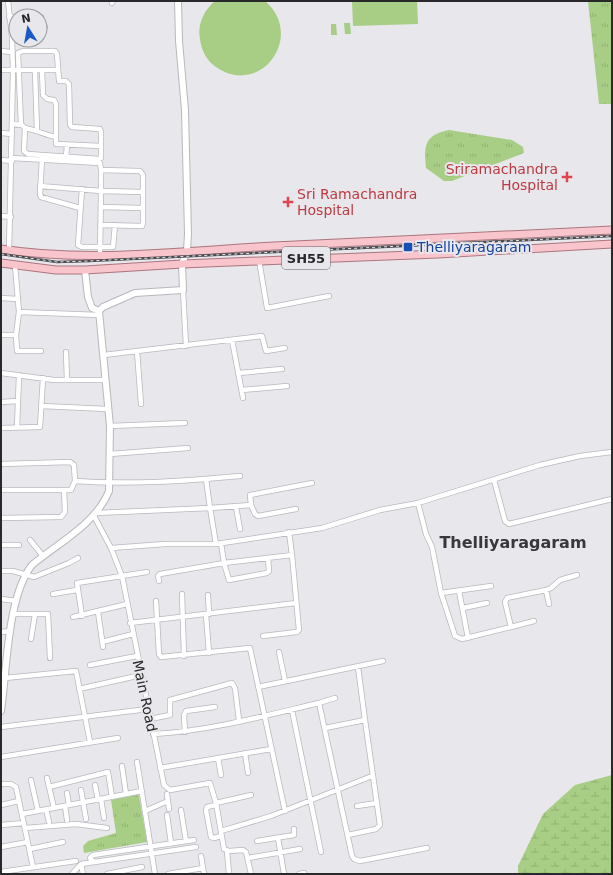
<svg xmlns="http://www.w3.org/2000/svg" width="613" height="875" viewBox="0 0 613 875" font-family="'DejaVu Sans',sans-serif">
	<defs>
		<pattern id="grass-tufts" width="24" height="20" patternUnits="userSpaceOnUse"><rect width="24" height="20" fill="#a8ce85"/><path d="M3 7l-1-3M5 7V3M7 7l1-3M15 17l-1-3M17 17v-4M19 17l1-3" fill="none" stroke="#91b173"/></pattern>
		<pattern id="wetland-marsh" width="20" height="14" patternUnits="userSpaceOnUse"><rect width="20" height="14" fill="#a8ce85"/><path d="M1 5h8M5 5V1M11 12h8M15 12V8" fill="none" stroke="#91b173"/></pattern>
	</defs>
	<rect width="100%" height="100%" fill="#e7e7ec"/>
	<!-- grass -->
	<path fill="url(#grass-tufts)" d="M588 1H612V104H599Z
		M449 130 512 140 523 147 524 153 452 181H444L426 168C424 146 424 135 449 130Z
		M137 795 139 796 147 842 84 853 83 846 88 841 116 833 111 800Z"/>
	<!-- wetland -->
	<path fill="url(#wetland-marsh)" d="M612 775V874H518V866L543 814 575 785Z"/>
	<!-- garden -->
	<path fill="#a8ce85" d="M215 1H265C306 36 260 98 216 67 207 61 201 50 200 39 197 25 204 10 215 1Z
		M352 1H417L418 24 353 26Z
		M344 23H350L351 34H345Z
		M331 24H336L337 35H331Z"/>
	<g fill="none" stroke-linecap="round" stroke-linejoin="round">
		<defs>
			<path id="minor" d="M8 1 12 37 13 71 9 251
				M112 3 113 1
				M9 17H16
				M40 17H41
				M40 27H45
				M1 51 12 52
				M1 70H58
				M42 70 43 95 47 99 54 100 56 104V144L101 146
				M35 71 37 131
				M12 124 22 125 25 128C36 130 45 135 56 137
				M21 125 18 53 23 51H55L57 54 59 81H66L69 84 70 125 72 127 100 129 101 132V158L99 159 28 154 24 151 25 128
				M1 133 12 134
				M66 157 67 145
				M12 158 100 163 101 170 140 171 143 175V192
				M42 159 40 194 41 197 80 208
				M1 160 12 161
				M40 186 101 191 100 255
				M82 189 78 245 82 247H113L115 225
				M101 207 142 208
				M1 216 11 217
				M100 225 142 226 143 223V192L101 191V170
				M259 260 267 308 329 296
				M15 265 19 312 16 335 17 351H41
				M183 290 186 346
				M1 298 18 299
				M19 312 99 315
				M1 335H16
				M232 340 243 398
				M137 351 141 404
				M66 352 67 380
				M104 355 262 336 266 351 285 348
				M1 373 54 380H105
				M239 373 282 369
				M242 390 287 386
				M1 402 18 401
				M42 406 107 409
				M110 426 185 423
				M1 428 40 427 43 378
				M17 428 19 375
				M110 454 188 448
				M1 464 70 462 74 465 75 481 71 490H1
				M206 479 210 508 251 505 250 495 312 483
				M494 480 505 521 509 524 612 499
				M75 481C130 485 185 481 240 476
				M418 503 426 534 432 547 441 593 455 636 462 639 511 627 505 602 507 598 546 590 551 588 560 580 577 575
				M251 505 255 514 258 516 296 509
				M236 507 240 529
				M96 513 210 508 216 544
				M94 516 111 548 122 576 164 785 170 790 210 783 216 803 224 849 229 851 243 850 246 852 251 874
				M1 518 61 517 65 512 64 490
				M289 532 292 555
				M30 540 43 556
				M221 543 224 563 292 555 299 630 297 632 263 636
				M1 545H19
				M111 548 165 544H216L322 528 380 510 418 503 540 465 580 456 612 452
				M1 571H13L34 577 69 563 78 558
				M159 581 158 576 160 574 224 563 229 580 267 573 269 571 268 558
				M546 590 549 604
				M459 591 468 638
				M441 593 491 586
				M53 594 77 590
				M182 594 184 656
				M208 595 209 614
				M1 599 17 601
				M156 601 159 654 161 657 250 648 285 811
				M463 608 487 603
				M98 612 103 647
				M15 614H48L50 658
				M206 615 209 653
				M82 616 77 583 147 572
				M73 617 127 604
				M130 623 296 603
				M511 627 534 621
				M1 632 11 631
				M31 639 35 614
				M102 642 133 634
				M279 652 285 681
				M90 665 137 656
				M5 678 76 671 90 742
				M258 687 383 661
				M79 689 141 675
				M319 703 335 698
				M292 710 321 852
				M150 719 170 715V700L232 683 235 688 239 720
				M1 727 148 709
				M325 728 365 720 358 667
				M185 732 184 715 186 711 215 707
				M153 734C209 731 264 716 319 703L352 856 354 859 360 861 427 848
				M245 753 248 773
				M1 757 118 738
				M218 758 221 775
				M137 762 155 874
				M122 766 126 794
				M160 768 271 749
				M47 778 54 808
				M31 780 38 811
				M1 784H11L16 787 33 867
				M95 785 98 800
				M49 787 108 772 112 797
				M81 790 86 819
				M67 793 69 805
				M167 794 169 809
				M101 799 104 818
				M216 803 251 795
				M1 805 19 801
				M216 805 207 807 206 810 211 837 214 838 221 836
				M65 806 67 820
				M357 806 377 803
				M46 809 49 822
				M181 810 186 841
				M145 811 168 801
				M22 814 142 791
				M167 815 171 843
				M1 825 24 823
				M25 828 76 824 107 828
				M221 831 271 816 372 776
				M348 835 376 829 380 825 365 720
				M278 838 284 874
				M257 841 294 835V829
				M1 847 28 842
				M30 849 63 842
				M227 851 229 874
				M201 856 204 874
				M248 858 300 849
				M94 862 90 858 93 855 194 840
				M81 864 83 874
				M1 872 76 861
				M72 874 81 864 196 847
				M107 874 142 867
				M168 874 203 868
				M299 874 304 873"/>
			<path id="tertiary" d="M85 270 88 297 92 308 99 311
				M99 311 103 307 135 293 183 290 182 264 187 251 188 234 185 110 179 41 178 1
				M1 711C7 670 7 597 32 565 58 543 96 524 109 491L110 426 99 311"/>
			<path id="primary" d="M1 249C88 263 186 251 274 246 387 240 499 236 612 230
				M1 263 56 270H85L182 264 438 254 612 244"/>
		</defs>
		<!-- minor casing -->
		<use href="#minor" stroke="#b8b8bd" stroke-width="6"/>
		<!-- tertiary casing -->
		<use href="#tertiary" stroke="#b8b8bd" stroke-width="8"/>
		<!-- primary casing -->
		<use href="#primary" stroke="#ac757e" stroke-width="9"/>
		<!-- minor -->
		<use href="#minor" stroke="#fff" stroke-width="4.5"/>
		<!-- tertiary -->
		<use href="#tertiary" stroke="#fff" stroke-width="6"/>
		<!-- primary -->
		<use href="#primary" stroke="#f8c5cc" stroke-width="7"/>
		<defs>
			<path id="rail" d="M1 254 57 262 89 261 612 236"/>
		</defs>
		<!-- rail casing -->
		<use href="#rail" stroke="#4a4a4c" stroke-width="2.5"/>
		<!-- rail -->
		<use href="#rail" stroke="#e7e7ec" stroke-width="1" stroke-dasharray="3" stroke-linecap="butt"/>
	</g>
	<!-- markers -->
	<g fill="#e0444e" stroke="#e7e7ec" stroke-width="1.5">
		<path d="M565 171h4v4h4v4h-4v4h-4v-4h-4v-4h4z"/>
		<path d="M286 196h4v4h4v4h-4v4h-4v-4h-4v-4h4z"/>
	</g>
	<rect fill="#1a4fb4" stroke="#e7e7ec" stroke-width="1.5" x="403" y="242" width="10" height="10" rx="2"/>
	<g text-anchor="middle" stroke-width="4" stroke-linejoin="round" paint-order="stroke">
		<!-- shield labels -->
		<rect fill="#e7e7ec" stroke="#626265" stroke-width="1" x="282" y="247" width="48" height="22" rx="3"/>
		<g font-size="13" font-weight="bold" fill="#29292b">
			<text x="306" y="263">SH55</text>
		</g>
		<!-- health labels -->
		<g font-size="14" fill="#be3a42" stroke="#e7e7ec" text-anchor="end">
			<text x="558" y="174">Sriramachandra<tspan x="558" dy="16">Hospital</tspan></text>
			<text x="297" y="199" text-anchor="start">Sri Ramachandra<tspan x="297" dy="16">Hospital</tspan></text>
		</g>
		<!-- transit labels -->
		<g font-size="14" fill="#164399" stroke="#e7e7ec" text-anchor="start">
			<text x="417" y="252">Thelliyaragaram</text>
		</g>
		<!-- street labels -->
		<g font-size="14" fill="#29292b" stroke="#e7e7ec">
			<text transform="translate(145 696) rotate(78)" y="5">Main Road</text>
		</g>
		<!-- quarter labels -->
		<g font-size="16" font-weight="bold" fill="#38383c" stroke="#e7e7ec">
			<text x="513" y="548">Thelliyaragaram</text>
		</g>
	</g>
	<!-- border -->
	<rect width="613" height="875" fill="none" stroke="#29292b" stroke-width="4"/>
	<!-- north arrow -->
	<g transform="translate(28 28) rotate(349)"><circle r="19" fill="#e7e7ec" stroke="#9b9b9f"/>
	<path d="M0-3L7 15L0 10L-7 15Z" fill="#195bc6"/>
	<text y="-6" font-size="11" font-weight="bold" text-anchor="middle" fill="#29292b">N</text>
	</g>
</svg>
